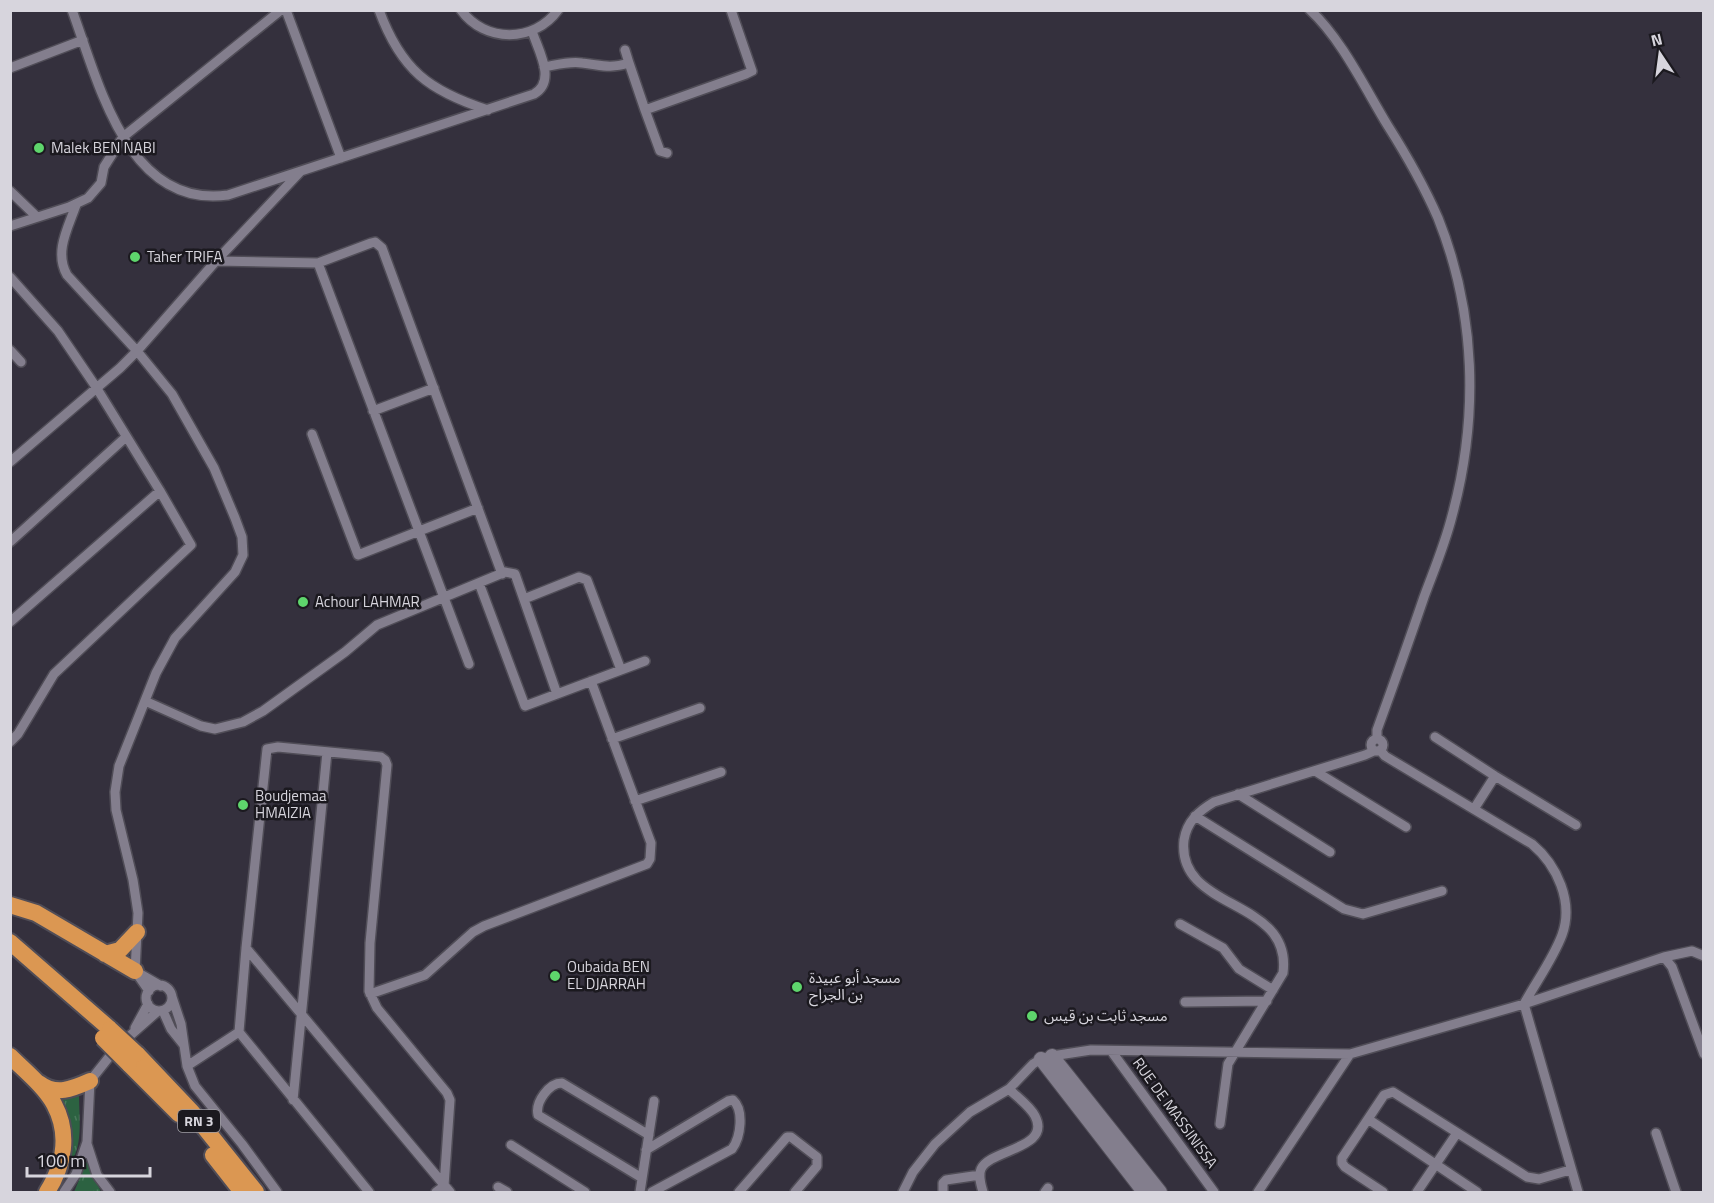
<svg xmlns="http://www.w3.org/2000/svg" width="1714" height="1203" viewBox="0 0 1714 1203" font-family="'Titillium Web','Noto Sans Arabic',sans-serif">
	<defs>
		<pattern id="grass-tufts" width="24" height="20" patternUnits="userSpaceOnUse" patternTransform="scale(1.5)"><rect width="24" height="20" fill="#2c6241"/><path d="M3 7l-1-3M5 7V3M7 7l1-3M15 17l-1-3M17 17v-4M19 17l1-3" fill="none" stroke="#4a785c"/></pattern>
	</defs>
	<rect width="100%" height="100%" fill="#34303d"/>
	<!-- grass -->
	<path fill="url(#grass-tufts)" d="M79 1095C79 1119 84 1147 68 1167L72 1138 59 1099Z
		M87 1161 101 1192H74Z"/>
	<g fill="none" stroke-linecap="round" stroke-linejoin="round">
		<defs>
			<path id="minor" d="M72 10C99 83 127 209 228 195L534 94C557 81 538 50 532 31
				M286 10 341 158
				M379 10C401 70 429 91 488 110
				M461 10C485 43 534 43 558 10
				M1310 10C1341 38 1366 90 1388 126 1407 156 1424 186 1438 218 1476 313 1479 417 1452 516 1445 544 1434 570 1424 597 1409 641 1393 686 1377 730V739
				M625 50 629 63
				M544 67C556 65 569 61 582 63 602 65 608 69 629 63L645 110 746 74 752 71 731 10
				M10 68 83 40
				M645 110 660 151 667 153
				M10 191 37 217
				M76 205C68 228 54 252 67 275L137 351 216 261 300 172
				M10 226 69 207 88 198 101 183 104 167 123 137 281 10
				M216 261 318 263
				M10 277 58 331 96 387 160 491
				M10 350 21 362
				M373 411 434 388
				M312 434 358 555 478 508
				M10 462 120 368 137 351 172 394 214 468 235 518 242 537 243 555 235 572 175 638 156 673 119 766 115 792 116 810 133 880 138 913 135 971
				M10 542 126 437
				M479 583 525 706 645 661
				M524 599 579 577 587 580 621 670
				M10 622 160 491 191 545 54 674 18 734 10 742
				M469 664 318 263 371 243 375 242 382 248 502 574
				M145 701 201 726 215 729 243 722 263 711 345 652 377 625 505 572 515 574 557 694
				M1435 737 1495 776 1576 825
				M1371 745a6 6 0 1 1 12 0a6 6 0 1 1-12 0Z
				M612 739 700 708
				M1380 750 1385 756 1532 844C1557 865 1574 902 1562 935 1553 959 1536 982 1524 1004L1578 1192
				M1315 771 1406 827
				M1238 794 1330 852
				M635 801 721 772
				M1474 809 1495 776
				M1195 816 1344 909 1363 914 1442 891
				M1180 924 1223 948 1239 969 1273 990
				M246 948 267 749 278 747 381 757 385 760 387 765 370 943 369 991 377 1008 447 1093 450 1100 444 1186 436 1192
				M1664 957 1692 951 1704 956
				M146 998a13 13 0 1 1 26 0a13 13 0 1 1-26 0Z
				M149 991 135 971 161 986
				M370 994 425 975 473 932 484 926 647 864 650 859 651 843 591 681
				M172 997 181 1024 187 1066 195 1086 242 1144 277 1192
				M1185 1002 1267 1001
				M163 1011 171 1029 183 1044
				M135 1028 148 1004
				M1112 1052 1214 1192
				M187 1066 239 1032
				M293 1100 327 752
				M1368 1119 1477 1192
				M1220 1124 1228 1064 1283 973C1293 897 1176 912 1184 840 1187 821 1199 811 1214 802L1365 755 1374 751
				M1656 1133 1676 1192
				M87 1144 97 1175 110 1192
				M511 1145 585 1192
				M646 1150 728 1101 733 1100C744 1110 741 1137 732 1149L652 1192
				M642 1178 538 1115C535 1102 549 1083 562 1083L649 1135
				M498 1187 507 1192
				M64 1192 76 1174 87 1142 90 1081 117 1047 158 1011
				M369 1192 239 1032 246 948 450 1192
				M640 1192 654 1101
				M739 1192 787 1137H791L817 1157V1166L795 1192
				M903 1192 913 1172 935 1144 970 1112 1009 1089 1033 1064 1041 1059 1052 1056 1091 1050 1350 1054 1524 1004 1664 957 1672 967 1704 1054
				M943 1192V1183L946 1180 980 1175
				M983 1192C981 1185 978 1176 981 1169 990 1149 1052 1149 1035 1116 1030 1106 1017 1097 1009 1089
				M1045 1192 1048 1188
				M1258 1192 1350 1054
				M1383 1192 1345 1167 1342 1163V1158L1384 1095 1393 1092 1527 1177 1539 1179 1570 1170
				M1417 1192 1457 1133"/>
			<path id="secondary" d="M1052 1056 1160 1192
				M1041 1059 1144 1192"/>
			<path id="trunk" d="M10 905 36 913 135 971
				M10 942 110 1029
				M105 954 120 950 137 932
				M137 1054 192 1112 256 1192
				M10 1056C25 1071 44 1086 54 1104 70 1134 64 1165 47 1192
				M129 1064 179 1114
				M39 1083C56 1096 72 1089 90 1081
				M213 1155 242 1192"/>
		</defs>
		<!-- minor casing -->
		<use href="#minor" stroke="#504d57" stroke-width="12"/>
		<!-- secondary casing -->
		<use href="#secondary" stroke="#504d57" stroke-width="16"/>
		<!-- trunk casing -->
		<use href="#trunk" stroke="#504d57" stroke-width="20"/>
		<!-- minor -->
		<use href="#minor" stroke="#837e8d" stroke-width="9"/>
		<!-- secondary -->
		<use href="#secondary" stroke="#837e8d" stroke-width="14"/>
		<!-- trunk -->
		<use href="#trunk" stroke="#db9752" stroke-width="16"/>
		<defs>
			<path id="trunk-bridge" d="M110 1029 137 1054
				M103 1038 129 1064"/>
		</defs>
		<!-- trunk-bridge casing -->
		<use href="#trunk-bridge" stroke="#504d57" stroke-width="20" stroke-linecap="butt"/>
		<!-- trunk-bridge -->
		<use href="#trunk-bridge" stroke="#db9752" stroke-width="16"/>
	</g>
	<!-- markers -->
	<g fill="#5ed56c" stroke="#1b191f" stroke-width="2">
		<circle cx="39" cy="148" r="6"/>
		<circle cx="135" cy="257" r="6"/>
		<circle cx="303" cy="602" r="6"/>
		<circle cx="243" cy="805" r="6"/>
		<circle cx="555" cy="976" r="6"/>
		<circle cx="797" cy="987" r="6"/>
		<circle cx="1032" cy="1016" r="6"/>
	</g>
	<g text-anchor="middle" stroke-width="5" stroke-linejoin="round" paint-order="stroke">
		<!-- shield labels -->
		<rect fill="#1b191f" stroke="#9f9da4" stroke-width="1.5" x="178" y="1110" width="42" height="22" rx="4.5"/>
		<g font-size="14" font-weight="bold" fill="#d7d5dd">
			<text x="199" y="1126">RN 3</text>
		</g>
		<!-- poi labels -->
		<g font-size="15" fill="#d7d5dd" stroke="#1b191f" text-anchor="start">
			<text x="51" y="153">Malek BEN NABI</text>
			<text x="147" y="262">Taher TRIFA</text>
			<text x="315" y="607">Achour LAHMAR</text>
			<text x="255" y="801">Boudjemaa<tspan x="255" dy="17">HMAIZIA</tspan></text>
			<text x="567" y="972">Oubaida BEN<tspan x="567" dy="17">EL DJARRAH</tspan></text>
			<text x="809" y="983">مسجد أبو عبيدة<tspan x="809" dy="17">بن الجراح</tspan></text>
			<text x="1044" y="1021">مسجد ثابت بن قيس</text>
		</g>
		<!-- street labels -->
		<g font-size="15" fill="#d7d5dd" stroke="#1b191f">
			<text transform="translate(1175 1113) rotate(54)" y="5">RUE DE MASSINISSA</text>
		</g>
	</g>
	<!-- border -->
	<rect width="1714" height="1203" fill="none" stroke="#d7d5dd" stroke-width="24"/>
	<!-- north arrow -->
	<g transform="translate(1660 54) rotate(347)" stroke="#1b191f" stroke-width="4.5" paint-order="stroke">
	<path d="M0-4.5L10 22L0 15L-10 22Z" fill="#d7d5dd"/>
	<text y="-9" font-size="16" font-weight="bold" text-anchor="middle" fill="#d7d5dd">N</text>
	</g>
	<!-- scale -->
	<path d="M27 1167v9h123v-9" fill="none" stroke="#d7d5dd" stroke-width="3"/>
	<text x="36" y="1167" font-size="18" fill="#d7d5dd" stroke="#1b191f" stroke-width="4.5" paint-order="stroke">100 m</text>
</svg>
